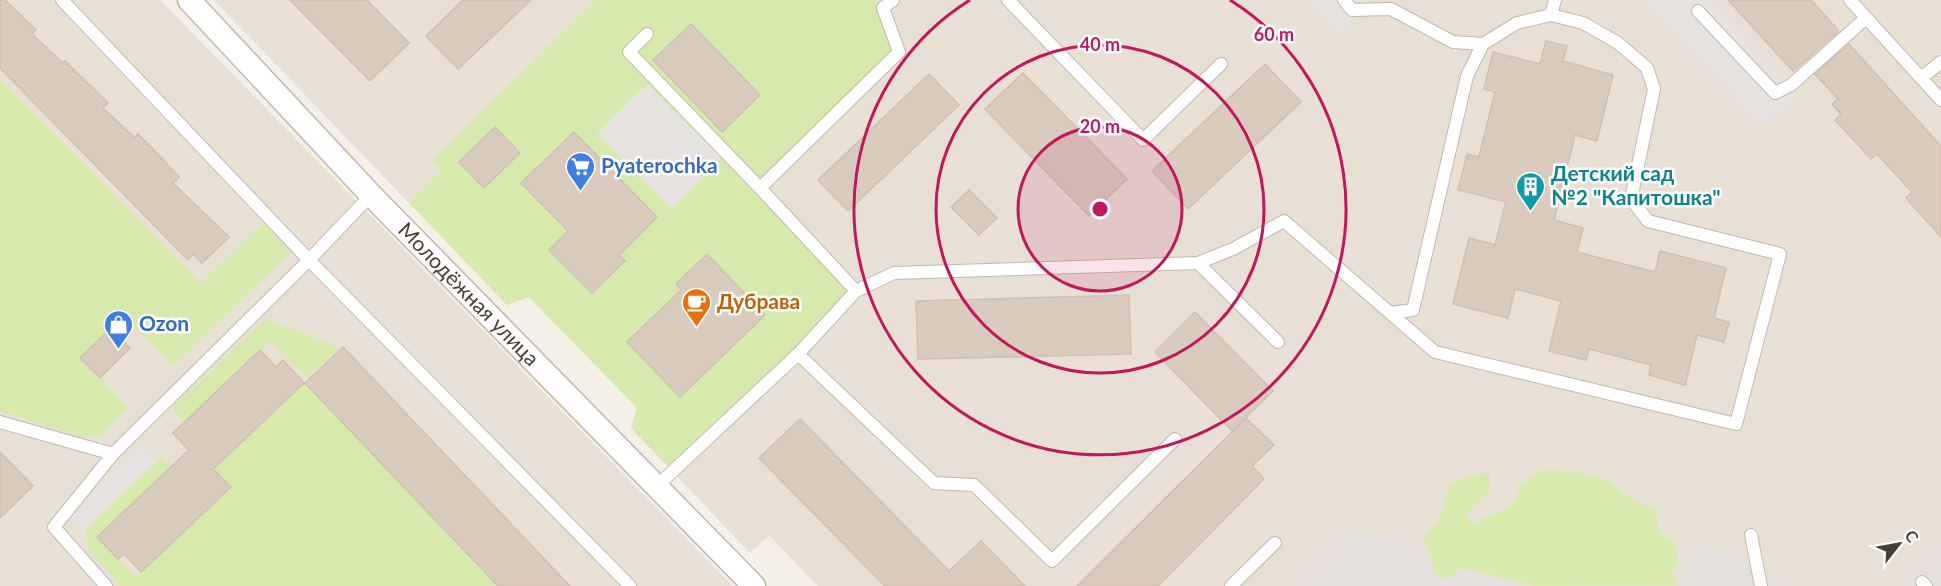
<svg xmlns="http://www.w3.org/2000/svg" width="1941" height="586" viewBox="0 0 1941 586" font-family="Lato,sans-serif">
	<rect width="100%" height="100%" fill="#f4efe7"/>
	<!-- residential -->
	<path fill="#e8e0d5" d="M0 0H160L733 586H0Z
		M214 0H1941V543L1901 586H1780L1766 562 1697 545 1677 586H1621L1348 530 1290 586H818L769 535 750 553 631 428 637 408 529 297 507 305Z"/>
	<!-- industrial -->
	<path fill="#e6e0dc" d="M1348 530 1621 586H1290Z
		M1941 543V586H1901Z
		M1697 545 1766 562 1780 586H1677Z"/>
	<!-- green -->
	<path fill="#d6eaae" d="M595 0H876L883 8 899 52 760 187 856 291 671 469 631 428 637 408 529 297 507 305 409 203 441 171 432 161Z
		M0 79 201 283 263 223 291 252 173 366 124 316 81 358 128 407 101 435 83 438 0 411Z
		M266 319 340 347 306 378 270 341 184 422 172 408Z
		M305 383 498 586H121L90 551 84 531 161 457 171 467 98 537 136 577 230 488 213 469Z
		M1541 470 1571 471 1609 481 1627 497 1654 508 1660 532 1675 543 1679 561 1671 573 1678 585 1534 586 1461 568 1446 579 1433 573 1432 560 1423 536 1439 521 1450 484 1471 475 1490 473V490L1467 514 1471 524 1513 505 1521 484Z"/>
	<!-- parking -->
	<path fill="#e5e2df" d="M1308 0H1363L1369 6 1342 33Z
		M1645 0H1709L1797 95 1762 127Z
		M647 84 722 158 672 209 597 134Z
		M140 447 155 463 84 531 70 516Z"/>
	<!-- building -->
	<path fill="#d9ccbf" stroke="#d1c0af" stroke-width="1.5" d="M0 0H5L36 30 32 34 63 63 65 61 108 103 103 108 135 138 138 134 153 149 179 177 173 183 229 237 202 263 193 254 188 260 0 68Z
		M290 0H367L409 43 370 81Z
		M463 0H531L458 69 426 36Z
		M1728 0H1811L1838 30V32L1793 71Z
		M691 24 760 95 722 132 653 60Z
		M1546 41 1567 46 1563 61 1613 75 1597 141 1575 135 1554 220 1583 228 1577 252 1655 272 1660 251 1726 268 1714 318 1729 322 1724 342 1697 335 1685 385 1649 375 1651 365 1589 349 1586 360 1549 351 1561 301 1515 289 1508 318 1453 304 1469 238 1495 245 1506 202 1458 190 1467 154 1479 157 1495 92 1484 89 1493 52 1540 64Z
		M1849 44 1941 146V237L1906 198 1912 192 1877 154 1871 159 1835 120 1841 114 1832 104 1838 99 1815 74Z
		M1265 64 1301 102 1188 209 1152 171Z
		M1023 73 1127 179 1089 216 985 109Z
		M929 74 959 105 848 211 818 180Z
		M495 127 520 153 484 188 459 162Z
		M574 132 657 217 619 255 625 261 592 293 549 250 568 231 521 183Z
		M969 190 997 218 979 235 951 207Z
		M707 254 765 315 680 397 627 342 681 290 676 284Z
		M1129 295 1131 354 918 359 916 301Z
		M1195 312 1273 391 1232 431 1155 352Z
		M111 328 130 348 100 378 80 358Z
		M343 347 570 586H498L305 383Z
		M260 350 276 367 283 360 304 383 213 469 231 487 141 572 124 554 118 559 97 537 189 450 173 433Z
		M1246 418 1274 445 1252 466 1264 479 1158 586H1077Z
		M800 419 949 571 981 541 1025 586H885L759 458Z
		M0 452 33 486 0 518Z"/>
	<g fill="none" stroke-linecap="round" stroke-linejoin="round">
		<defs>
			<path id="service" d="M62 0 309 260 630 586
				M1008 0 1143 140 1221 64
				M1850 0 1941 100
				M1698 11 1775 93 1791 85 1866 18
				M1551 15 1555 0
				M647 34 629 52 760 188
				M1921 78 1941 62
				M1198 263 1233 249 1284 221 1435 352 1736 424 1780 254 1648 221 1631 199 1654 89 1647 68 1618 43 1583 23 1551 15 1517 23 1483 44 1453 42 1391 9 1352 10 1344 0
				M856 291 894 273 1198 263 1278 342
				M1390 313 1413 310 1467 76 1483 44
				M798 354 934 483 974 485 1052 561 1175 439
				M0 422 113 454
				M657 486 798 354 856 291 760 188 899 52 883 8 893 0
				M1751 535 1761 586
				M1922 582 1926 586
				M106 586 54 527 113 454 309 260 371 195
				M1231 586 1275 543"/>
			<g id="minor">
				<path id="s1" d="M189 0 371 195 754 586"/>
			</g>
		</defs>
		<!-- service casing -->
		<use href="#service" stroke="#c3b8ac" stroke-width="14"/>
		<!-- minor casing -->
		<use href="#minor" stroke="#c3b8ac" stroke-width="25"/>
		<!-- service -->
		<use href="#service" stroke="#fff" stroke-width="12"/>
		<!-- minor -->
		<use href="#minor" stroke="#fff" stroke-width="22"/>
	</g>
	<!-- distance rings -->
	<circle cx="1100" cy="209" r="82" fill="#c2185b" fill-opacity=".12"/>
	<g fill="none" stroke="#c2185b" stroke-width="3">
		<circle cx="1100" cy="209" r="82"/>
		<circle cx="1100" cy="209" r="164"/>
		<path d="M1230 0A246 246 0 1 1 970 0"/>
	</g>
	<!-- icons -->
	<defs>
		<symbol id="supermarket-pin" viewBox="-11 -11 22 30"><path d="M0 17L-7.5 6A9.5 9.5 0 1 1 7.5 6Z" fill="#3f7fe0" stroke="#fff"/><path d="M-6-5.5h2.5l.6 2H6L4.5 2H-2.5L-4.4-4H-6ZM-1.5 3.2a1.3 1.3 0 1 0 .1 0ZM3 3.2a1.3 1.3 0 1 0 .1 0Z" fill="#fff"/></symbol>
		<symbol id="building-pin" viewBox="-11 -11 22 30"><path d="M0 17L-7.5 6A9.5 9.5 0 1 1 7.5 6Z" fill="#0f9aa8" stroke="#fff"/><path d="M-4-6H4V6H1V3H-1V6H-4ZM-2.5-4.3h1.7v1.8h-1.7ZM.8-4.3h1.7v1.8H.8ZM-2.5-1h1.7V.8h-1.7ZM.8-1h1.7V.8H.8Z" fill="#fff"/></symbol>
		<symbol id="cafe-pin" viewBox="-11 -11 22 30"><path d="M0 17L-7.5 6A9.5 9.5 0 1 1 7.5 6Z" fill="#e8710a" stroke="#fff"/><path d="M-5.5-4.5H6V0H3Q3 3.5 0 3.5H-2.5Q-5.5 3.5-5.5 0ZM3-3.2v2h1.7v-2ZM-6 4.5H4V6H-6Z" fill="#fff"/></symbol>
		<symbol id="shop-pin" viewBox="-11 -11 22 30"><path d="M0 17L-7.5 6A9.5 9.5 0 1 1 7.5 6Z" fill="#3f7fe0" stroke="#fff"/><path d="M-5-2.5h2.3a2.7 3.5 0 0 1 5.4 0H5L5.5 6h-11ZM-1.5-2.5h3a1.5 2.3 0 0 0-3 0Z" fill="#fff"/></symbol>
	</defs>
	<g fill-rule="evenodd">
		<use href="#supermarket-pin" x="564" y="150" width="33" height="45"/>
		<use href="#building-pin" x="1514" y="170" width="33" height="45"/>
		<use href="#cafe-pin" x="680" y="286" width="33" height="45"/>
		<use href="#shop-pin" x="102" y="308" width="33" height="45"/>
	</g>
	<g text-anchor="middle" stroke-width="5" stroke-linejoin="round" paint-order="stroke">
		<!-- shop labels -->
		<g font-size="21" font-weight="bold" fill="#366cbe" stroke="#fff" text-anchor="start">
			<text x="601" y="173">Pyaterochka</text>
			<text x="139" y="331">Ozon</text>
		</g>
		<!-- culture labels -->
		<g font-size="21" font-weight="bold" fill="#0d838f" stroke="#fff" text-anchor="start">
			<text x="1551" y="181">Детский сад<tspan x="1551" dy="24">№2 "Капитошка"</tspan></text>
		</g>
		<!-- street labels -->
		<g font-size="21" fill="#483f36" stroke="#fff">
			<text dy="7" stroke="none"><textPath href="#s1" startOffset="406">Молодёжная улица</textPath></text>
		</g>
		<!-- food labels -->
		<g font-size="21" font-weight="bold" fill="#c56008" stroke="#fff" text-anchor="start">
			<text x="717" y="309">Дубрава</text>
		</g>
	</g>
	<circle cx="1100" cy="209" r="9" fill="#c2185b" stroke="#fff" stroke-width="3"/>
	<g font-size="18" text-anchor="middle" font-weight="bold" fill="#c2185b" stroke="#fff" stroke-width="5" stroke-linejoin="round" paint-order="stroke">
		<text x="1274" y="41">60 m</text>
		<text x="1100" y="51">40 m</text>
		<text x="1100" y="133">20 m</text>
	</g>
	<!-- north arrow -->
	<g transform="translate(1899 544) rotate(59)" stroke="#ffffff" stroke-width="4.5" paint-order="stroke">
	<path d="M0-4.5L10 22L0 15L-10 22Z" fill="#483f36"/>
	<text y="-9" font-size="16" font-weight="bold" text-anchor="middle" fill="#483f36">С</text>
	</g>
</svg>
